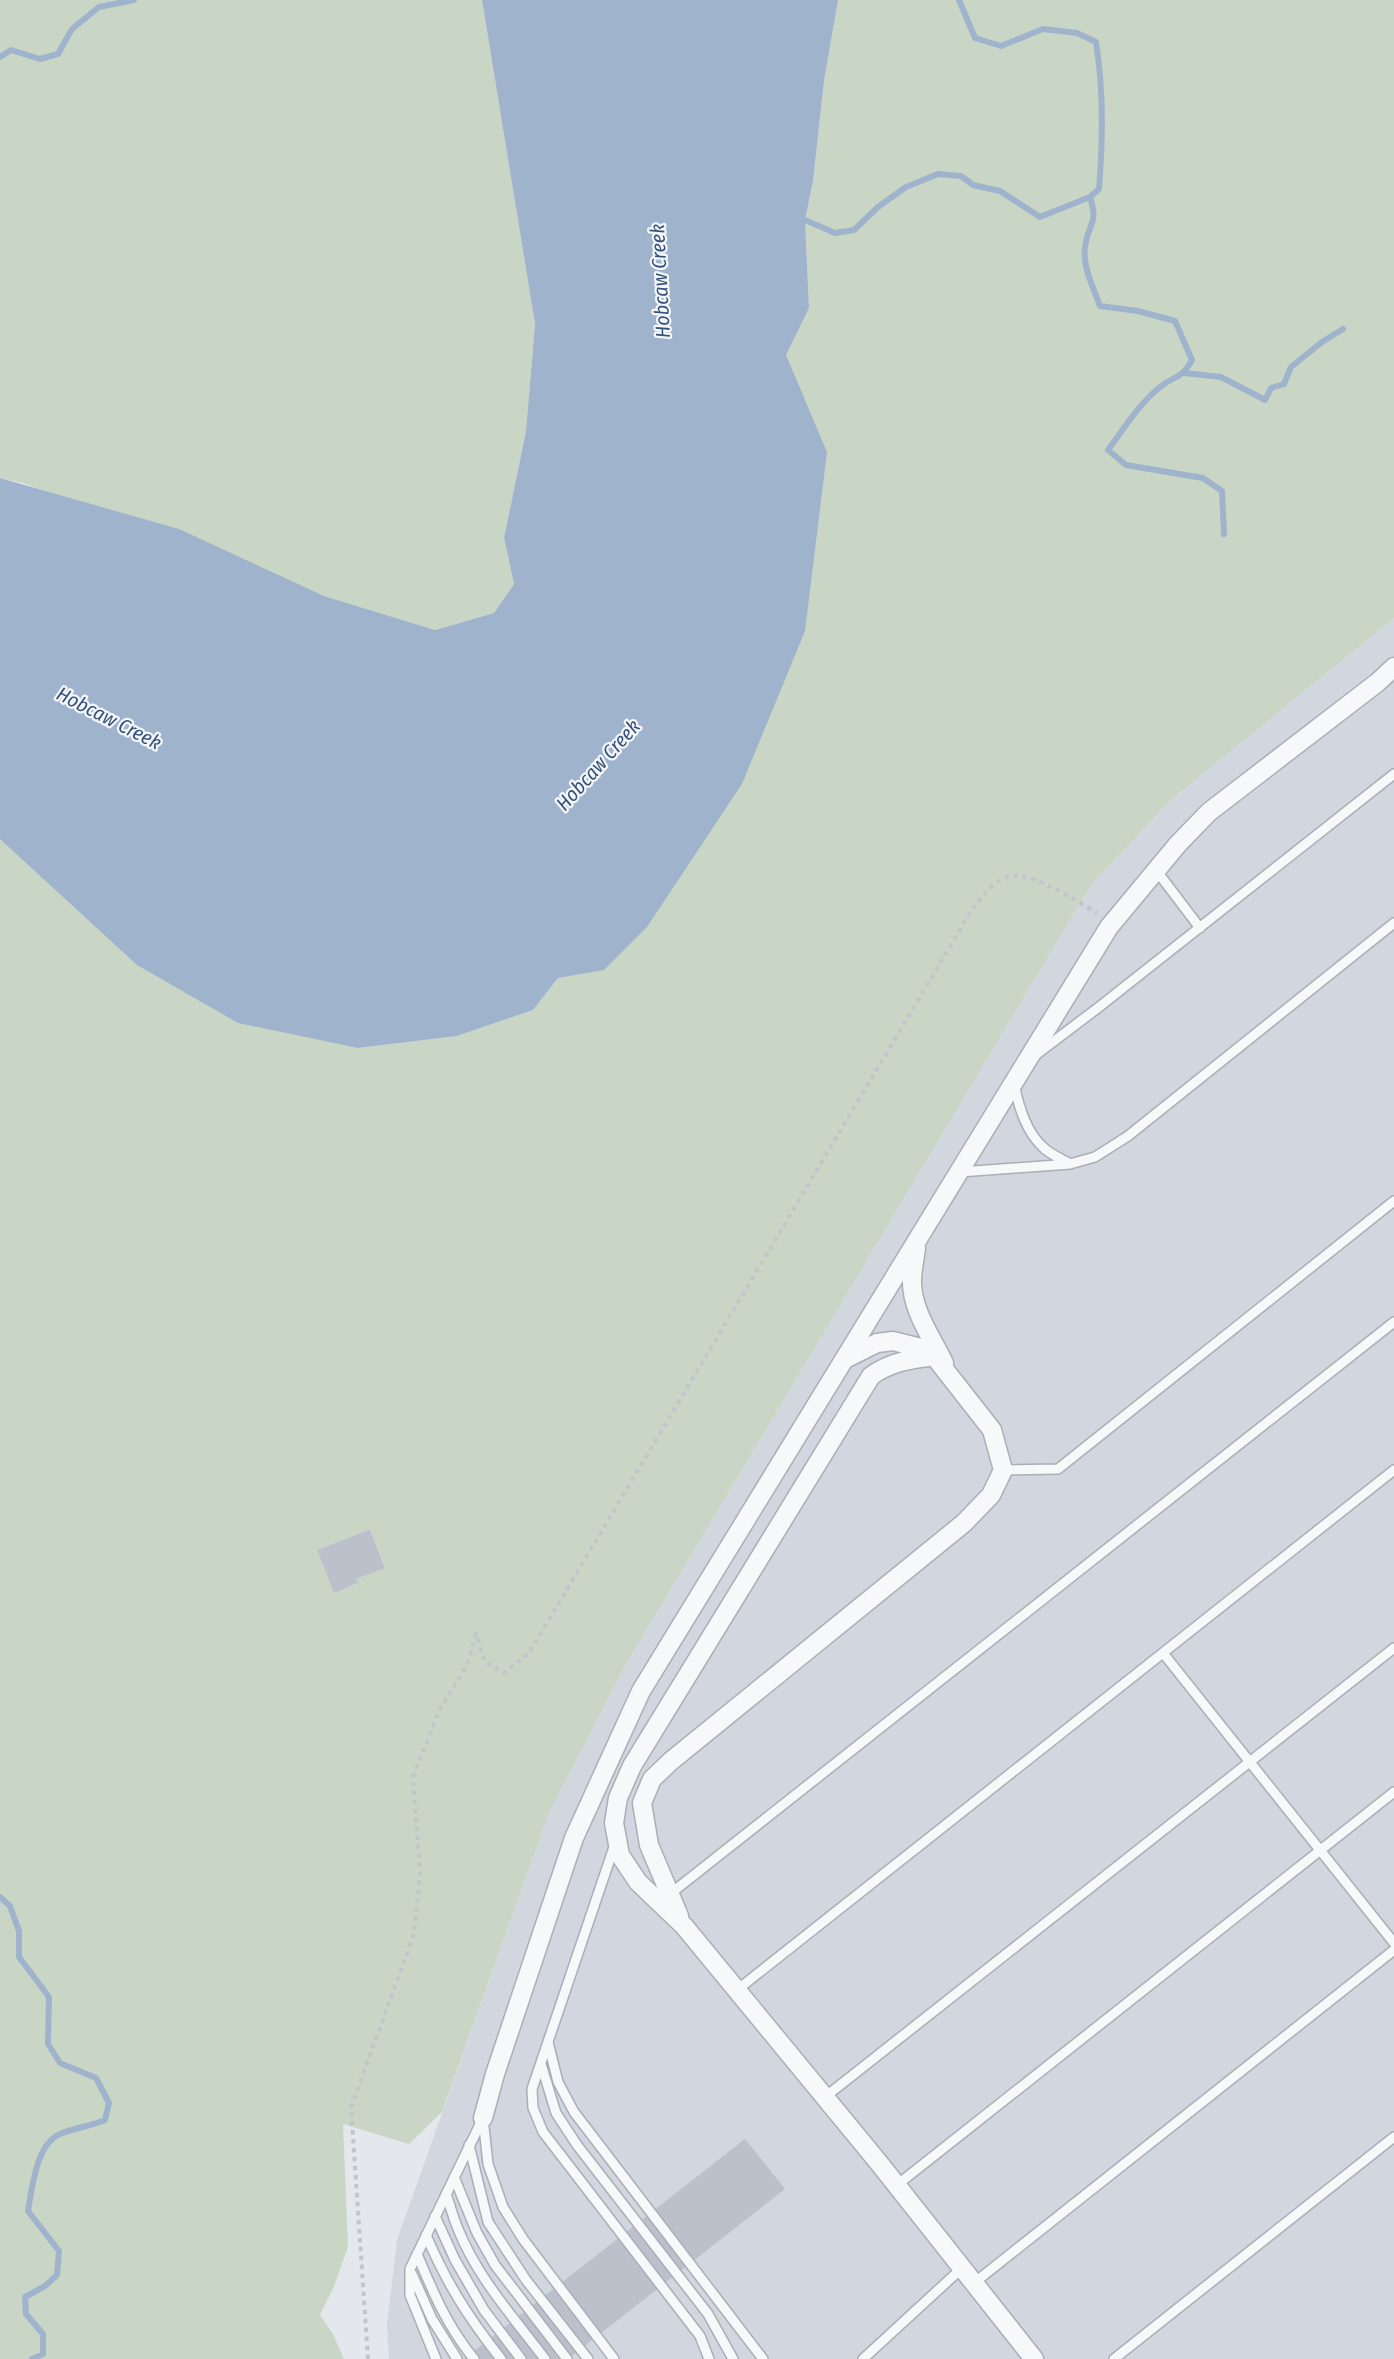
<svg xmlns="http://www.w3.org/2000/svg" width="1394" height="2359" viewBox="0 0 1394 2359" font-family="'Fira Sans Condensed',sans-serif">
	<rect width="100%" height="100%" fill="#e4e7ec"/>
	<!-- built -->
	<path fill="#d2d6de" d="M1394 618V2359H389L387 2324 397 2240 549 1813 625 1666 1091 885 1172 799Z"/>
	<!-- green -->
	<path fill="#c9d6c5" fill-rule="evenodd" d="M0 0H482L535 324 526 431 504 538 514 584 494 613 435 630 324 596 23 483 0 478Z
		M838 0H1394V618L1172 799 1091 885 625 1666 549 1813 442 2112 409 2144 343 2124 348 2247 333 2289 320 2315 334 2336 344 2359H0V839L19 854 358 1048 457 1036 533 1010 558 978 604 969 827 453 785 355 809 308 805 220 813 181 824 81ZM370 1529 385 1567 356 1579 357 1584 334 1592 317 1550Z"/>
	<!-- water -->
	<path fill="#9fb4cc" d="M482 0H838L824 81 813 181 805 220 809 308 786 355 827 452 805 631 742 784 647 927 604 970 558 978 533 1010 457 1036 358 1048 238 1023 137 965 0 839V478L179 529 324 596 435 630 494 613 514 584 504 538 526 431 535 324Z"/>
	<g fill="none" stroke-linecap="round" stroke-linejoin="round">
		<!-- stream -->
		<path stroke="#9fb4cc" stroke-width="6" d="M0 57 11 50 40 59 58 54 72 29 99 7 134 0
			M1090 197C1099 225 1088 222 1085 247 1082 266 1094 289 1100 306L1138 311 1175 321 1192 360C1180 381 1176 374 1160 387 1139 404 1124 428 1108 450L1126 465 1203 478 1222 491 1224 534
			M805 220 835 233 854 230 878 207 906 187 938 174 961 176 973 185 1000 191 1040 217 1090 197 1099 189C1103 140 1104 91 1096 42L1077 33 1043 29 1001 46 975 38 959 0
			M1184 373 1221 377 1265 400 1271 388 1284 384 1291 367 1322 342 1343 329
			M0 1897 10 1906 19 1931V1957L49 1997 48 2044 60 2063 96 2078 109 2103 105 2120C91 2126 74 2128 60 2134 36 2144 32 2189 28 2211L59 2251 57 2275 45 2286 25 2297 26 2314 43 2334V2354L32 2359"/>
	</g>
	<!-- building -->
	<path fill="#bbc0ca" d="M370 1529 385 1568 356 1579 358 1583 334 1593 317 1550Z
		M745 2139 785 2189 568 2359H464Z"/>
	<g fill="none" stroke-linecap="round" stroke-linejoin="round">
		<defs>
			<path id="lane" d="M1156 870 1200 928
				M1037 1054 1099 1007 1394 774
				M1014 1084C1019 1107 1026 1133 1045 1149 1052 1155 1062 1159 1070 1164
				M960 1172 1070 1164 1095 1157 1128 1136 1394 923
				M1003 1470 1058 1469 1394 1201
				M1163 1653 1394 1943
				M614 1847 532 2089 533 2108 543 2132 700 2336 709 2359
				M670 1894 1394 1322
				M737 1990 1394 1470
				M548 2042 558 2082 574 2112 763 2359
				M541 2064 556 2113 577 2145 708 2314 733 2359
				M825 2097 1394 1648
				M483 2118 488 2164 503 2207 523 2239 614 2359
				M469 2145 488 2222 526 2280 588 2359
				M454 2177 477 2233 495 2265 567 2359
				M897 2185 1394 1792
				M446 2194C450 2205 453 2217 458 2229 477 2277 514 2318 545 2359
				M435 2216 455 2260 484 2310 521 2359
				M426 2235C447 2284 468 2317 501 2359
				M417 2254C434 2294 446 2324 474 2359
				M412 2274 432 2319 457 2359
				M974 2283 1394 1950
				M436 2359 410 2295V2269L483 2118
				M863 2359 962 2268
				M1114 2359 1394 2137"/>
			<path id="street" d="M916 1248C915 1258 912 1270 912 1280 911 1309 932 1338 944 1363
				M934 1356C911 1359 890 1362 871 1376L632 1766 618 1798 614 1823 620 1855 638 1882 684 1926 879 2163 1034 2359
				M679 1916 649 1845 642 1803 652 1779 671 1761 964 1523 991 1495 1003 1470 992 1430 934 1356 917 1347 893 1341 877 1343 845 1359
				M483 2118 495 2074 574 1838 641 1691 1109 927 1178 844 1209 812 1378 682 1394 667"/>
		</defs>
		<!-- lane casing -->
		<use href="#lane" stroke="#a9aeb7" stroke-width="12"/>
		<!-- street casing -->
		<use href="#street" stroke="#a9aeb7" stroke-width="21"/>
		<!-- path -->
		<path stroke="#c2c5cb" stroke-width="4" stroke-dasharray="4.5 4.5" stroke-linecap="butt" d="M368 2359 351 2107 414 1934 420 1874 413 1777 439 1711 467 1665 476 1634 485 1662 504 1673 529 1653 973 908C983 896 995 878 1012 876 1034 873 1078 902 1097 913"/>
		<!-- lane -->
		<use href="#lane" stroke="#f7f8fa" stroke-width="9"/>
		<!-- street -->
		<use href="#street" stroke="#f7f8fa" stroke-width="18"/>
	</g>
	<g text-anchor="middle" stroke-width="4.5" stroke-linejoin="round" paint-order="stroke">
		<!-- water labels -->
		<g font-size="20" font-style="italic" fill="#34527a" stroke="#f4f6f9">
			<text transform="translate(660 281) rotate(-93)" y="7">Hobcaw Creek</text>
			<text transform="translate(109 718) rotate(27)" y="7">Hobcaw Creek</text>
			<text transform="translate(598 765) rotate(-48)" y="7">Hobcaw Creek</text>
		</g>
	</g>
</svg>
